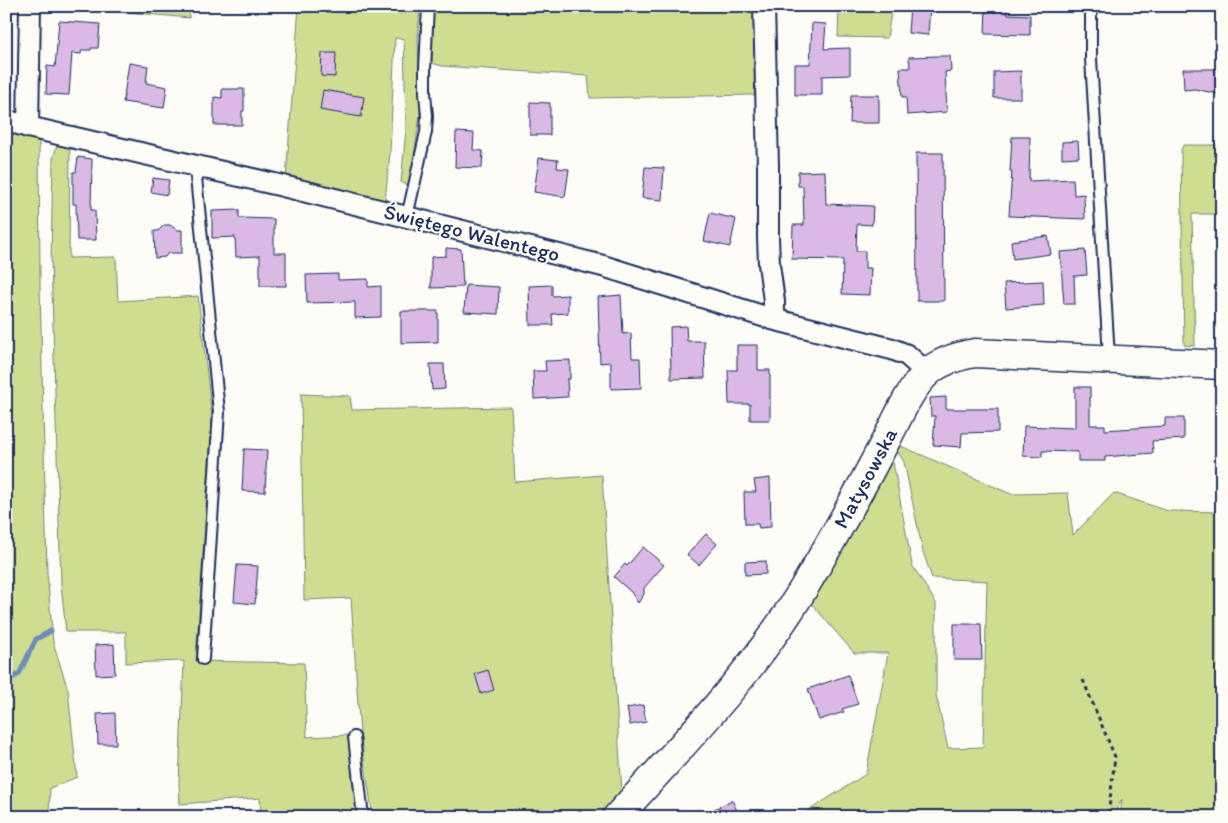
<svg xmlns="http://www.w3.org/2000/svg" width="1228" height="823" viewBox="0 0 1228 823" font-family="Itim,sans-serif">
	<rect width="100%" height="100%" fill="#fdfcf7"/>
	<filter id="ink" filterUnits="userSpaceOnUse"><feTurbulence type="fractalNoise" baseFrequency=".02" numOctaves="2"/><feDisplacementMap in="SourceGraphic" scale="10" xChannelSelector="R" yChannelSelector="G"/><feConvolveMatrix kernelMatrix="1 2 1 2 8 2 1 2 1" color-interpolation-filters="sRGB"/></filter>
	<g filter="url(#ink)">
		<!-- green -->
		<path fill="#cfdd91" stroke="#758678" d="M117 6H190L189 18 116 11Z
			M299 6H420L418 38 420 115 410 185 401 183 406 129 404 39 395 38 390 153 385 201 286 178Z
			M432 6H758L755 95 590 98 588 76 442 66 432 63Z
			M839 6H892L887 38 838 37Z
			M6 127 39 142 40 287 47 572 53 642 68 690 77 777 50 788 49 817H6Z
			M57 145 70 148 69 258 116 257 118 301 198 296 212 418 196 661 304 663 307 737 349 735 360 817H261L260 798 180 804 179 783 184 661 126 663V632H66L61 584 51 260 53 159Z
			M1183 145H1222V214H1192L1195 346 1184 345 1181 151Z
			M301 394 350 396 352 410 511 407 515 482 602 475 622 793 598 817H373L360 734 351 598 304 600Z
			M892 442 1011 494 1068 493 1073 535 1114 493 1168 511 1222 512V817H1120L1122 799 1113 817H805V813L866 774 888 653H854L811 603 854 530 859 515 884 459 893 462 912 565 936 603V695L948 748 983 747 987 581 932 578 923 552 904 462Z"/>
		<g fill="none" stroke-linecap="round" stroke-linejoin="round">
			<!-- stream -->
			<path stroke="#6a8dba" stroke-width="5" d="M6 682 19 674 36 639 51 631"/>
		</g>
		<!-- building -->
		<path fill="#dbb9e5" stroke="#1b2f5e" d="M910 6H930L928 35 908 33Z
			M986 6H1007V14L1030 15V35L985 34Z
			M59 21 100 24 98 48H91V50H82L81 54 72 53 69 95 46 94 47 66 55 67Z
			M812 23 826 24 824 49 850 48V75L822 76V95H795V64H810Z
			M322 53H336L335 77 321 76Z
			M939 56H950L951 71 945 72 947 112 907 115 906 97H902L900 68H910L909 57Z
			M129 63 148 66 146 83 167 87 164 108 123 102Z
			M1183 69H1217L1218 94 1195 89 1184 90Z
			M1021 71V98H994V72Z
			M222 89H244V111H242V125H214V97L222 98Z
			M323 90 364 97 361 117 320 110Z
			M851 95H879V123H850Z
			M530 102 550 103V135H530Z
			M456 132 474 133 473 150 483 151 482 168 455 167Z
			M1012 137H1030L1029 181 1073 179 1074 195 1084 194 1085 219 1009 216 1012 171H1010Z
			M1078 141 1079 157 1062 158V142Z
			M916 153H943L944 301H917Z
			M78 157 92 159 91 210H95L96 240H77L76 204H73V172H76Z
			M539 158 558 160 557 168 569 169 565 197 534 192Z
			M645 167 664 168 662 200 642 198Z
			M825 171 826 204 873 206 872 225 857 224 856 251H865V268H871L870 295 842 294 843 260 792 259 793 225H804L803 186H798V172Z
			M153 178 169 180 167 195 151 192Z
			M239 210V218L274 219V253H286V286H260V256L236 257 235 237 212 238V211Z
			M710 213 736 219 730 247 704 241Z
			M164 225H170L177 230H182V253H168L165 257 155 258 154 231H158Z
			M1048 236 1051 254 1013 259 1011 241Z
			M446 248 461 249 463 287 431 288V257L446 256Z
			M1085 250 1087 275 1074 276 1075 304H1064L1060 252Z
			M338 274V280L368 279V287L381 286V317L355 318V302L307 303 306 275Z
			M1043 281 1044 305 1006 308 1004 283Z
			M466 285 499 287 498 314 464 312Z
			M552 285V296L568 295V313L552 314 553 325H530L529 286Z
			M621 295 623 334 631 333 632 358H640L641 388 611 389V362L600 363 598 297Z
			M401 311H438V342L401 343Z
			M686 326 687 341H704L705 378 671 379 670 327Z
			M737 345H758V370H770V420H750V404H729L728 370H737Z
			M570 360V379H567L568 397 534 399 533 371H546L545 361Z
			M430 364H444L445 389 432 390Z
			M1075 387H1090V425H1105V430L1165 426V418H1184V439L1152 441 1153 453 1105 457V461H1078V452L1042 451V457L1023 456 1024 426 1075 428Z
			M946 397V409H998V432L962 433 961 447 933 445 935 416H931L930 398Z
			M244 449 267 450 265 492 242 491Z
			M770 478 771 527 759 528 758 524H745L744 492H756L754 480Z
			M706 534 717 544 699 565 687 555Z
			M643 547 664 565 644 588V594L638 603 631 592 614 577 625 564 627 566Z
			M766 561V574L745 575V562Z
			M237 565 258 566 255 604 234 602Z
			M954 624H981L982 660H954Z
			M114 644 115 674 96 675 95 645Z
			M488 670 494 690 481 694 475 674Z
			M848 675 858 704 842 709 844 712 819 720 808 689Z
			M643 705 646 722 630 725 627 708Z
			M115 713 116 744H98L97 714Z
			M732 800 740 817H699Z"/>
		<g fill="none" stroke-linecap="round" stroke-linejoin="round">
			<defs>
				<path id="lane" d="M1091 6V59L1109 357
					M195 167 219 412 203 659
					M407 217 426 132 427 116 425 93V69L428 6
					M354 737 363 817"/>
				<path id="street" d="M764 6 768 166V237L769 264 774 301V311L772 319
					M6 120 28 127 283 186 603 266 772 319 892 349 907 355 927 373
					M28 127 30 6"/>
				<g id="secondary">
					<path id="s1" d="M617 817C684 743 754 672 805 586 833 539 859 492 884 444 897 421 907 392 927 373 940 361 958 356 975 353L1222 365"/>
				</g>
			</defs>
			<!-- lane casing -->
			<use href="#lane" stroke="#1b2f5e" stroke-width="14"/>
			<!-- street casing -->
			<use href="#street" stroke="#1b2f5e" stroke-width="24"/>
			<!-- secondary casing -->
			<use href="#secondary" stroke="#1b2f5e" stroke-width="31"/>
			<!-- path -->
			<path stroke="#1b2f5e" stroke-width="3" stroke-dasharray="4 4" stroke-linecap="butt" d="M1083 680 1115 757 1108 817"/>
			<!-- lane -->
			<use href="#lane" stroke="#fdfcf7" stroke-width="10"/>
			<!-- street -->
			<use href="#street" stroke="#fdfcf7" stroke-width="20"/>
			<!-- secondary -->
			<use href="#secondary" stroke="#fdfcf7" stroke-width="28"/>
		</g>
	</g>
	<g text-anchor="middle" stroke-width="4" stroke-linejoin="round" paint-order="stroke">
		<!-- street labels -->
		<g font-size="21" fill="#1b2f5e" stroke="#fdfcf7">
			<text transform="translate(472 233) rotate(14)" y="7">Świętego Walentego</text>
			<text dy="7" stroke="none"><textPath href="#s1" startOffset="422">Matysowska</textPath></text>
		</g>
	</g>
	<!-- margin -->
	<rect width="1228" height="823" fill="none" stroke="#fdfcf7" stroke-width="25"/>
	<rect x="12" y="12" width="1203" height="798" fill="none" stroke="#1b2f5e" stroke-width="2" filter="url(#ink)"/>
</svg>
